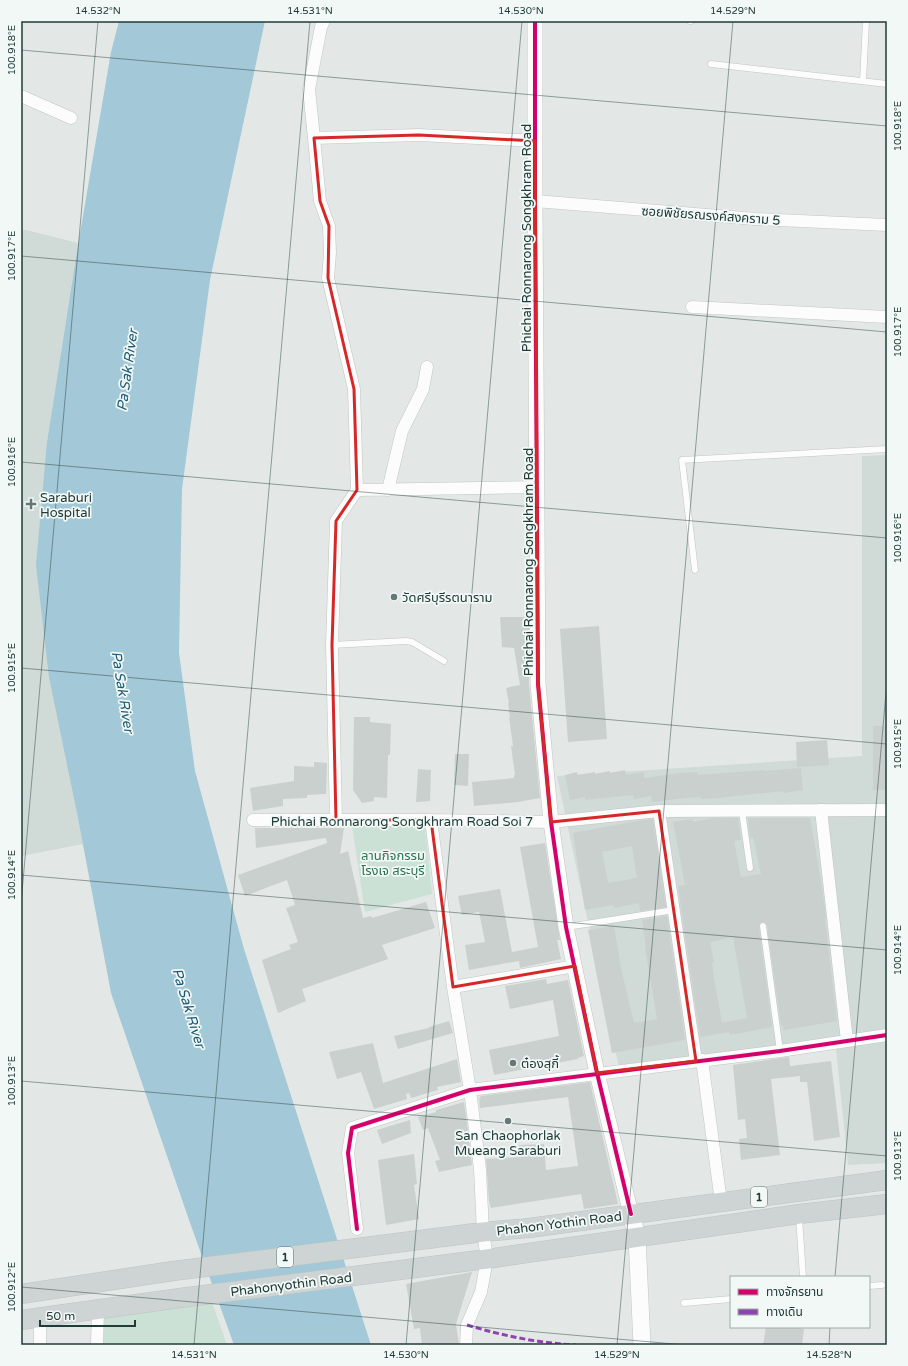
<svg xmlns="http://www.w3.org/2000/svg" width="908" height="1366" viewBox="0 0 908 1366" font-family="'Varela Round','Noto Sans Thai',sans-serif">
	<rect width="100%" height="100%" fill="#e3e8e7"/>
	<!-- built -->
	<path fill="#d0dad7" d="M21 230H26L78 243 47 442 77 813 83 844 21 856Z
		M887 455V1163L848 1165 836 1049 621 1077 557 776 862 756V456Z"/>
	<!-- green -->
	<path fill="#cce1d5" d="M352 826 425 827 432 894 365 912Z
		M212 1302 227 1345H103L104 1318Z"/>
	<!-- water -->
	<path fill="#a3c8d7" d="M119 21H265L210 280 182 489 179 653 195 771 244 949 371 1345H234L189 1220 111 993 77 813 49 677 36 565 47 442 76 257 111 52Z"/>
	<!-- building -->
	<path fill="#cad0ce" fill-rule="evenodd" d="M500 617H529V648H527L529 659V685L540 798 518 802 474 806 472 782 514 778V775H515L511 746H513L509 717H510L508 703H509L506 688 520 685 514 648 502 647Z
		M599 626 607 739 568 742 560 629Z
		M354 717H370V722L391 724 390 755H388L387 798 374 797V801L362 803 353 790Z
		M873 726H887V790H873Z
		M827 740 829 765 797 767 796 742Z
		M455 754H469L468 786 454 785Z
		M314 762 327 763 326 794 307 795V798L283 799V806L253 811 250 788 294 781V766L314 767Z
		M801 768 803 790 784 793 783 791 718 798 701 799V797L684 798 652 802 651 796 634 799 633 795 585 800V797L570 800 565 775 577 772 578 775 595 772V774L610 771V773L625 770 626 775 644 772V778L680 773 697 772 698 775 765 770V771Z
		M418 769 431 770 430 801 416 802Z
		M713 818H738L741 840 734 841 741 877 761 874 754 841 753 837 750 838 748 818H810L818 863 825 909 826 919H825L837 1021 784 1030 783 1025H781L767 925 766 923 763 922 760 923 759 927 772 1027 730 1035 729 1032 700 1037 678 886 685 885 673 822 693 819V822ZM733 937 747 1018 722 1023 714 978 712 963H714L710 942Z
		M653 819 666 907 640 911 639 903 614 908 613 905 585 910 573 833 637 821ZM632 846 637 878 608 883 602 852Z
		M255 828H344L340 854 348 851 363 918 371 916 372 918 426 902 435 928 382 945 388 959 302 989 306 1001 278 1013 262 960 291 949 289 945 298 942 286 908 295 905 287 880 245 896 238 875 327 843 326 838 256 848Z
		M545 843 560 940H557L561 959 520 968 519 961 469 970 465 945 485 942 479 912 462 915 458 896 500 889 512 952 538 947 520 847Z
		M667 916 685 1040 612 1053 588 930 614 926 621 968 634 1023 657 1019 645 947H646L642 920Z
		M546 979 547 984 568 980 584 1056 578 1058V1059L494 1075 489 1050 559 1036 553 1000 510 1009 505 986Z
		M449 1021 453 1033 398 1049 394 1036 429 1028V1027Z
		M373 1043 383 1083 457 1059 461 1082 437 1087 438 1090 411 1098 409 1093 406 1094 407 1099 374 1109 361 1072 337 1079 329 1052Z
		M789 1057 790 1066 831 1061 840 1137 814 1141 807 1082H800V1076L771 1079 780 1155 741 1160 739 1139 747 1138 745 1119 738 1120 733 1065Z
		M590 1082 618 1204 584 1209 581 1194 491 1208 489 1201 486 1159 520 1157 519 1145 544 1144 546 1170 578 1166 568 1097 480 1108 479 1098H481L480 1096Z
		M464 1102 468 1131H466L469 1142 472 1165 439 1172 435 1161 440 1160 428 1128 423 1130 418 1117 436 1112V1110Z
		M410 1120 411 1133 382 1144 377 1130Z
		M414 1154 417 1184 414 1185 419 1219 386 1225 378 1160Z
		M472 1272 456 1324 459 1345H422L420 1328 414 1329 406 1284Z
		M766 1327H788L804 1329 802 1345H763Z"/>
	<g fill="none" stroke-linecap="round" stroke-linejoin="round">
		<defs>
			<path id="service" d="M690 21H691
				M711 64 887 84
				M863 81 866 21
				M695 570 682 460 887 449
				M332 645 406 641 412 642 444 661
				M742 811 750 868
				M763 926 780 1051
				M567 927 674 910
				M799 1217 803 1277
				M869 1286 882 1285
				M684 1303 731 1299"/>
			<path id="minor" d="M21 96 71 118
				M314 138 309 89 321 27 324 21
				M535 201 756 219 887 225
				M692 307 887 317
				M357 490 354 389 328 278 330 253 329 226 320 201 314 138 419 135 535 141
				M388 490 402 431 423 389 427 367
				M821 810 847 1041
				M659 811 696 1061
				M253 820H431L551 822 659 811 887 810
				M336 820 332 645 336 521 357 490 538 487
				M431 820 453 987 470 1090 480 1169 483 1232 487 1259 481 1292 467 1325 466 1345
				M453 987 575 966
				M702 1060 721 1202
				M357 1229 348 1153 352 1128 470 1090 780 1051 887 1035
				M40 1345V1317
				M97 1345 98 1309"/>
			<path id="tertiary" d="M535 21V201L538 684 551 822 566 927 597 1073 631 1214"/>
			<path id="secondary" d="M631 1214 637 1237 642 1345"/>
			<path id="primary" d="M21 1294 173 1271 483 1232 529 1228 887 1180
				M21 1320 180 1298 487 1259 799 1214 887 1204"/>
		</defs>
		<!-- service casing -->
		<use href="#service" stroke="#c0c5c4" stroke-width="7"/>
		<!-- minor casing -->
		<use href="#minor" stroke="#c0c5c4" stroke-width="13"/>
		<!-- tertiary casing -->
		<use href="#tertiary" stroke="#c0c5c4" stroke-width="16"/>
		<!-- secondary casing -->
		<use href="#secondary" stroke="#bfc6c4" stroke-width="18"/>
		<!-- primary casing -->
		<use href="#primary" stroke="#bcc5c3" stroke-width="20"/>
		<!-- service -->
		<use href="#service" stroke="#fbfcfb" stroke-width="6"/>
		<!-- minor -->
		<use href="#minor" stroke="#fbfcfb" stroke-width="12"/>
		<!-- tertiary -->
		<use href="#tertiary" stroke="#fbfcfb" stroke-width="15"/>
		<!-- secondary -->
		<use href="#secondary" stroke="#fbfcfb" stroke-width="17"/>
		<!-- primary -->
		<use href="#primary" stroke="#cdd4d3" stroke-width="19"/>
		<!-- quiet -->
		<path stroke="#8e44ad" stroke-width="3" stroke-dasharray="6 3" stroke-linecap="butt" d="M467 1325C504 1336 538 1343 576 1345"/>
		<defs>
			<path id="cycleway" d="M535 21V201L538 684 551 822 566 927 597 1073 631 1214
				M357 1229 348 1153 352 1128 470 1090 780 1051 887 1035"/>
		</defs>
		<!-- cycleway casing -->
		<use href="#cycleway" stroke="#f1f8f5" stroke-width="6"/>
		<!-- cycleway -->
		<use href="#cycleway" stroke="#d6006c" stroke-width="4"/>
	</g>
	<!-- marked area -->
	<path fill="none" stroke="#d62828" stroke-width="3" stroke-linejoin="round" d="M419 135 535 141 538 684 551 822 659 811 696 1061 597 1073 575 966 453 987 431 820H336L332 645 336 521 357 490 354 389 328 278 329 226 320 201 314 138Z"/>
	<!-- ticks -->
	<path fill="none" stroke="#213b38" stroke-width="1" stroke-opacity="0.45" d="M21 50 887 126M21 256 887 332M21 462 887 538M21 668 887 744M21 875 887 950M21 904 98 21M21 1081 887 1156M835 1277 887 681M21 1287 686 1345M194 1345 310 21M406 1345 522 21M617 1345 733 21M829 1345 830 1327"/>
	<!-- markers -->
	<g fill="#657875" stroke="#f1f8f5" stroke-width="1.5">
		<path d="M29 498h4v4h4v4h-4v4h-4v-4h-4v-4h4z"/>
		<circle cx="394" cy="597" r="4"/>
		<circle cx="513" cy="1063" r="4"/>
		<circle cx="508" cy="1121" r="4"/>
	</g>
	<g text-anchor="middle" stroke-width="3.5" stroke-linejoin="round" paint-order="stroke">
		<!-- shield labels -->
		<g fill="#f1f8f5" stroke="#5f7471" stroke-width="1">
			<rect x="751" y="1187" width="16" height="20" rx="3"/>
			<rect x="277" y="1247" width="16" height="20" rx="3"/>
		</g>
		<g font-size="12" font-weight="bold" fill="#213b38">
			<text x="759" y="1201">1</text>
			<text x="285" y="1261">1</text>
		</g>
		<!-- street labels -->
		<g font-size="13" fill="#213b38" stroke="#f1f8f5">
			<text transform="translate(711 215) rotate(4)" y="5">ซอยพิชัยรณรงค์สงคราม 5</text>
			<text transform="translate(526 238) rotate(-90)" y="5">Phichai Ronnarong Songkhram Road</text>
			<text transform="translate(528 562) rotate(-90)" y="5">Phichai Ronnarong Songkhram Road</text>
			<text x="402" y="826">Phichai Ronnarong Songkhram Road Soi 7</text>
			<text transform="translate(559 1223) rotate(-7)" y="5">Phahon Yothin Road</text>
			<text transform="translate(291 1284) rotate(-7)" y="5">Phahonyothin Road</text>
		</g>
		<!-- poi labels -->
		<g font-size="13" fill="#213b38" stroke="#f1f8f5" text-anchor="start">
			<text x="40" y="502">Saraburi<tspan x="40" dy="15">Hospital</tspan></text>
			<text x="402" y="602">วัดศรีบุรีรตนาราม</text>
			<text x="521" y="1068">ต๋องสุกี้</text>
			<text x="508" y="1140" text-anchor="middle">San Chaophorlak<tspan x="508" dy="15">Mueang Saraburi</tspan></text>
		</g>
		<!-- park labels -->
		<g font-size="13" fill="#2c7250" stroke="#f1f8f5">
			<text x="393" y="860">ลานกิจกรรม<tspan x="393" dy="15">โรงเจ สระบุรี</tspan></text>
		</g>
		<!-- water labels -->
		<g font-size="14" font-style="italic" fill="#1c5b76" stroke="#f1f8f5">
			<text transform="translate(127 370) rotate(-82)" y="5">Pa Sak River</text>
			<text transform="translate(123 692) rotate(81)" y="5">Pa Sak River</text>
			<text transform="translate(189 1008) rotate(73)" y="5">Pa Sak River</text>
		</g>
	</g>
	<!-- border -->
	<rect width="908" height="1366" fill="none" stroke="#f1f8f5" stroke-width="44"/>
	<!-- legend -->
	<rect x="730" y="1276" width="140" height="52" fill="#f1f8f5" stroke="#9eaca9"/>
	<rect x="738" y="1289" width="20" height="6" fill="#d6006c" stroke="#9eaca9"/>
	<text x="766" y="1296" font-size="12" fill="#213b38">ทางจักรยาน</text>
	<rect x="738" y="1309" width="20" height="6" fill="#8e44ad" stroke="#9eaca9"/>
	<text x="766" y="1316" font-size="12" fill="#213b38">ทางเดิน</text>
	<!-- scale -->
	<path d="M40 1320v6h95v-6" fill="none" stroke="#213b38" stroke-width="2"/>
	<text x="46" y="1320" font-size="12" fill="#213b38" stroke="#f1f8f5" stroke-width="3" paint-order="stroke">50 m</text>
	<rect x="22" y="22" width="864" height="1322" fill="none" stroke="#213b38" stroke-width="1.5"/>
	<g font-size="10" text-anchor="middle" fill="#213b38">
		<text x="98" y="14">14.532°N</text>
		<text x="310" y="14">14.531°N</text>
		<text x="521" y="14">14.530°N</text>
		<text x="733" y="14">14.529°N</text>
		<text transform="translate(11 50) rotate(-90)" y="4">100.918°E</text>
		<text transform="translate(897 126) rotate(-90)" y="4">100.918°E</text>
		<text transform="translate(11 256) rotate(-90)" y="4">100.917°E</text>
		<text transform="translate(897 332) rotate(-90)" y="4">100.917°E</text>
		<text transform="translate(11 462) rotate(-90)" y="4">100.916°E</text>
		<text transform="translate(897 538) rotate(-90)" y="4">100.916°E</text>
		<text transform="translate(11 668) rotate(-90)" y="4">100.915°E</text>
		<text transform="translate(897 744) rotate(-90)" y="4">100.915°E</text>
		<text transform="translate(11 875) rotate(-90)" y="4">100.914°E</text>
		<text transform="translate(897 950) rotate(-90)" y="4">100.914°E</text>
		<text transform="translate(11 1081) rotate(-90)" y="4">100.913°E</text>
		<text transform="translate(897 1156) rotate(-90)" y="4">100.913°E</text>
		<text transform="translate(11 1287) rotate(-90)" y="4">100.912°E</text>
		<text x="194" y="1358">14.531°N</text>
		<text x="406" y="1358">14.530°N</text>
		<text x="617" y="1358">14.529°N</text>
		<text x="829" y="1358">14.528°N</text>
	</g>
</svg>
